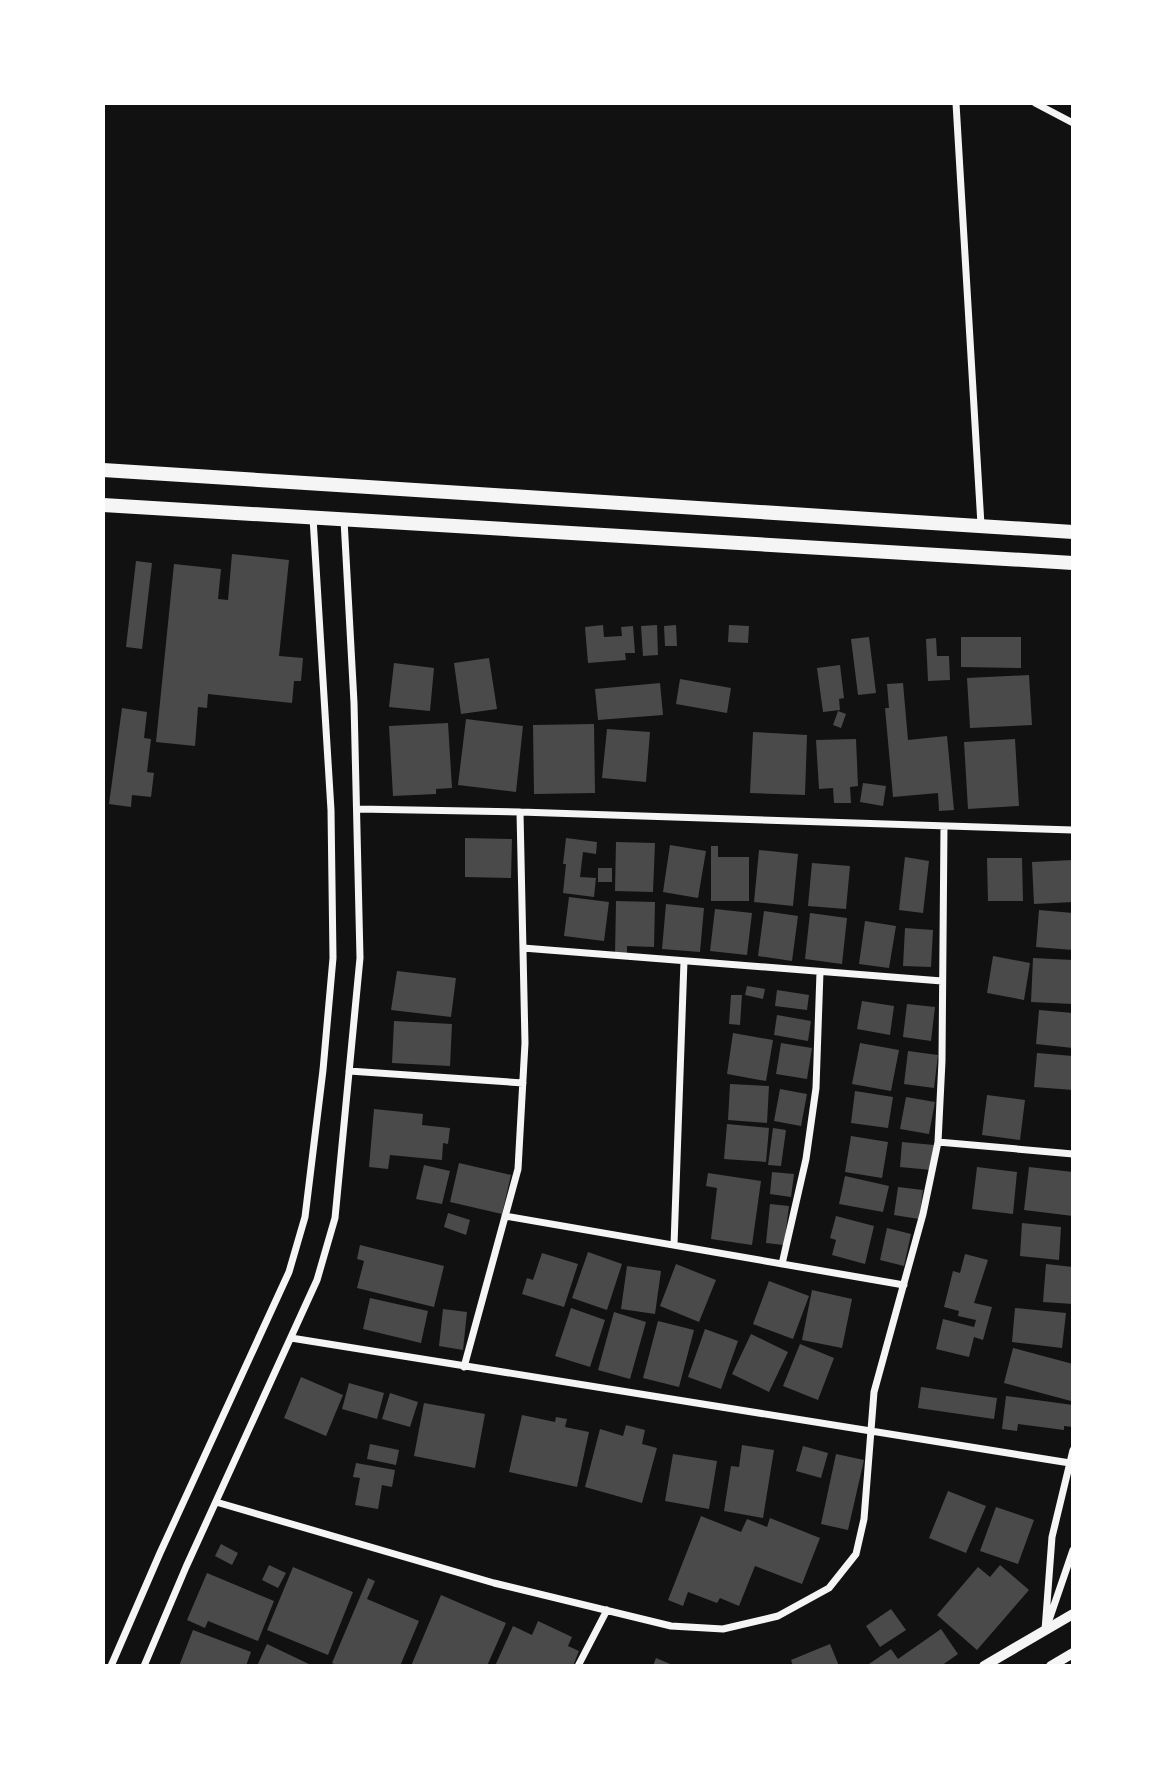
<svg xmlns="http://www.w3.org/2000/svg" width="1176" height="1769" viewBox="0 0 1176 1769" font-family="'Nunito Sans',sans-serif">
	<rect width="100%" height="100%" fill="#111"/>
	<!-- building -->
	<path fill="#4a4a4a" d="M232 554 289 560 279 656 303 658 301 681H294L292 703 208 694 207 708 198 707 195 746 156 742 174 564 221 569 218 599 228 600Z
		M136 561 152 563 142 649 126 647Z
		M603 625 604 637 622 636 621 627 633 626 635 653H625L626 660 588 663 585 627Z
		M657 625 658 655 643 656 641 626Z
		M676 625 677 646H665L664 626Z
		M729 625 749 626 748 643 728 642Z
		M869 637 876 693 858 695 851 639Z
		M961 637H1021V668L961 667Z
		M936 638 937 656H949L950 680 928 681 926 639Z
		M489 658 497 709 461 714 454 663Z
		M394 663 434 668 430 711 389 707Z
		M840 665 844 698 839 699 840 710 823 712 817 668Z
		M1029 675 1032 725 970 728 967 678Z
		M680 679 731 688 727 713 676 704Z
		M660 683 663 715 598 720 595 689Z
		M903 683 908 740 947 736 954 810 939 811 938 793 893 797 885 708H889L887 684Z
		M122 708 147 712 144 738 151 739 147 772 154 773 151 797 132 795 131 807 109 804Z
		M838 711 846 714 841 728 833 725Z
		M466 719 523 726 516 792 458 785Z
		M448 723 452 788 436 789V794L393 796 389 726Z
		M594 724 595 793 534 794 533 725Z
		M607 729 650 732 646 782 602 778Z
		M753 732 807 735 805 795 750 793Z
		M856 739 858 786 850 787 851 803H834L833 788 819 789 816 740Z
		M1015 739 1019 806 968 809 964 742Z
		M863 783 886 786 883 806 860 802Z
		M465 838 512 839 511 878 465 877Z
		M566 838 597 842 596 854 583 852 580 877 596 878 594 897 563 893 566 864H563Z
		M616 842 655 843 653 892 615 891Z
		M670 845 706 851 698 898 663 892Z
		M711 846H718V857H749V901H711Z
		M759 850 798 854 793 906 754 902Z
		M905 857 929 861 923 913 899 910Z
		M987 858H1022L1023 901H988Z
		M1073 860V902L1034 904 1032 862Z
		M812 863 850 866 846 909 808 906Z
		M598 868H612V882H598Z
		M569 897 609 902 604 941 564 936Z
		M616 901 655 902 654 947 627 946V955H615Z
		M666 904 704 908 700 952 662 949Z
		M715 909 752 913 747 955 710 951Z
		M1039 910 1073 913V950L1036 947Z
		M764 911 798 916 792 961 758 956Z
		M810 913 847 918 842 964 805 959Z
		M865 921 896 926 889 968 859 964Z
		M905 928 933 930 931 967 903 966Z
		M993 956 1030 963 1024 1000 987 993Z
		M1033 958 1073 960V1004L1031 1002Z
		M397 971 456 978 451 1017 391 1010Z
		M747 986 765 989 763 999 745 995Z
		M777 990 809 995 807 1010 775 1006Z
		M731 995H742L740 1025 729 1024Z
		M862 1001 894 1006 890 1035 857 1029Z
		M907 1004 935 1007 931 1041 903 1037Z
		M1039 1010 1073 1013V1048L1036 1044Z
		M777 1015 811 1021 808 1041 774 1035Z
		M394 1021 452 1024 450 1066 392 1063Z
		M733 1033 773 1040 766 1081 727 1074Z
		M781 1043 812 1048 807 1079 776 1074Z
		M860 1043 899 1050 891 1091 852 1084Z
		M908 1051 938 1055 934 1088 904 1084Z
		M1037 1053 1073 1056V1090L1034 1087Z
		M730 1084 769 1086 767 1123 728 1120Z
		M780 1089 807 1094 801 1126 774 1121Z
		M855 1091 893 1097 888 1128 851 1123Z
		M987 1095 1025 1100 1020 1140 982 1135Z
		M906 1097 935 1102 929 1134 900 1129Z
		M374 1109 423 1114 422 1125 450 1128 448 1144 443 1143 442 1160 390 1155 388 1169 369 1167Z
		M727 1124 769 1128 766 1162 724 1159Z
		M773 1128 786 1130 781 1166 768 1165Z
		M851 1136 888 1142 882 1178 845 1172Z
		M902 1142 934 1145 931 1170 900 1167Z
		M459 1163 511 1175 502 1214 450 1202Z
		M424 1165 450 1171 442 1204 416 1199Z
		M977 1167 1017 1172 1013 1214 972 1209Z
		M1029 1167 1073 1172V1216L1024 1210Z
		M772 1172 794 1174 791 1197 770 1194Z
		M708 1173 761 1181 752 1245 711 1239 717 1188 706 1186Z
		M845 1176 889 1186 883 1212 839 1204Z
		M898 1187 923 1190 919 1219 894 1215Z
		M770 1204 789 1206 784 1245 766 1243Z
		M448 1213 470 1220 466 1235 444 1227Z
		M836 1216 874 1226 865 1264 832 1255 836 1240 830 1238Z
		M1022 1223 1061 1227 1059 1260 1020 1256Z
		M887 1228 911 1234 904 1266 880 1260Z
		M360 1245 444 1266 434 1307 357 1288 364 1261 357 1259Z
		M588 1252 622 1264 607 1310 572 1298Z
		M542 1253 578 1264 564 1307 522 1294 527 1278 533 1280Z
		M965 1254 988 1260 974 1303 992 1307 983 1340 974 1337 969 1357 936 1349 943 1319 974 1327 976 1320 958 1316 959 1311 944 1307 953 1271 960 1273Z
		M676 1264 716 1280 699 1322 660 1306Z
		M1046 1264 1073 1267V1304L1043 1302Z
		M627 1266 661 1271 655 1314 621 1309Z
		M769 1281 809 1296 793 1339 753 1324Z
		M812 1290 852 1299 842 1348 802 1340Z
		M370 1298 428 1311 421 1343 363 1329Z
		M571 1308 605 1320 590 1367 555 1356Z
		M1015 1308 1066 1313 1062 1348 1012 1342Z
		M443 1309 467 1312 463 1350 439 1346Z
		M614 1312 646 1322 630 1379 598 1370Z
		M658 1321 694 1330 679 1387 643 1378Z
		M705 1329 738 1341 721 1389 688 1377Z
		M751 1334 788 1352 769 1392 732 1374Z
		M800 1344 834 1358 818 1400 783 1386Z
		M1013 1348 1073 1364 1071 1401 1004 1383Z
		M301 1377 343 1395 326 1436 284 1418Z
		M349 1383 384 1393 377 1419 342 1409Z
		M921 1387 997 1398 994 1419 918 1408Z
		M390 1393 418 1402 410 1427 382 1419Z
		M1006 1396 1073 1405V1427L1064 1426V1430L1018 1424 1017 1431 1002 1429Z
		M424 1403 485 1414 475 1468 414 1456Z
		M522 1415 555 1422 556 1417 567 1419 565 1427 589 1432 577 1487 509 1472Z
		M626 1425 645 1430 642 1444 657 1448 642 1503 585 1487 600 1429 623 1436Z
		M370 1444 399 1450 396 1465 367 1459Z
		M742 1445 774 1450 763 1518 724 1511 731 1466 739 1467Z
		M803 1446 828 1453 821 1478 796 1471Z
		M673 1454 717 1461 709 1509 665 1501Z
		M836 1454 864 1460 848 1530 821 1524Z
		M356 1463 395 1470 392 1487 382 1485 378 1509 355 1505 360 1478 353 1477Z
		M948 1491 986 1506 966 1553 929 1538Z
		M996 1507 1034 1520 1018 1564 980 1551Z
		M701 1516 741 1532 747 1519 767 1527 770 1518 820 1538 802 1584 755 1566 739 1606 720 1598 717 1603 688 1592 683 1606 668 1600Z
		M221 1544 238 1553 232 1565 215 1556Z
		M269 1565 286 1573 278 1588 262 1580Z
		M1000 1565 1029 1590 977 1650 937 1615 978 1567 990 1577Z
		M293 1567 353 1592 328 1655 267 1630Z
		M207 1573 274 1601 258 1641 208 1621 205 1628 187 1620Z
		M368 1578 375 1581 367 1599 419 1621 400 1666H338L332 1663Z
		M441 1595 506 1623 487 1666H411Z
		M891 1609 906 1630 880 1647 866 1626Z
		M538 1621 572 1637 568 1646 579 1651 573 1666H495L513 1626 532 1635Z
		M941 1629 958 1654 941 1666H866L891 1649 898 1659Z
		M193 1630 251 1652 246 1666H179Z
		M267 1644 313 1666H257Z
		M830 1644 839 1666H793L791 1660Z
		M656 1658 675 1666H653Z"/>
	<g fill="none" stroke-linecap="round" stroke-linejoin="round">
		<!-- minor -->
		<path stroke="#f5f5f5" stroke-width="7" d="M956 103 981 525
			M1035 103 1073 123
			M358 809 520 812 1073 830
			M523 948 942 981
			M349 1071 523 1083
			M938 1142 1073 1154
			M505 1216 904 1285
			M674 1245 684 961
			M782 1264 806 1159 816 1088 820 972
			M291 1338 1070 1463
			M464 1367 518 1169 525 1043 520 812
			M216 1502 494 1583 671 1626 723 1629 778 1616 829 1588 856 1554 864 1519 874 1392 923 1214 938 1142 942 1061 944 826
			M1049 1620 1073 1550
			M1045 1630 1052 1537 1073 1450
			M111 1666 160 1553 289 1272 305 1217 323 1070 333 958 331 810 313 518
			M144 1666 186 1567 317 1280 335 1218 360 958 354 703 344 520
			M578 1666 607 1610"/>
		<!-- tertiary -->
		<path stroke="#f5f5f5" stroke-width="10" d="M984 1666 1073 1614
			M1051 1666 1073 1653"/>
		<!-- primary -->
		<path stroke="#f5f5f5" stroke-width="14" d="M103 470 1073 532
			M103 505 1073 563"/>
	</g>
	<!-- border -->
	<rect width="1176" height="1769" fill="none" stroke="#ffffff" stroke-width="210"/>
</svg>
